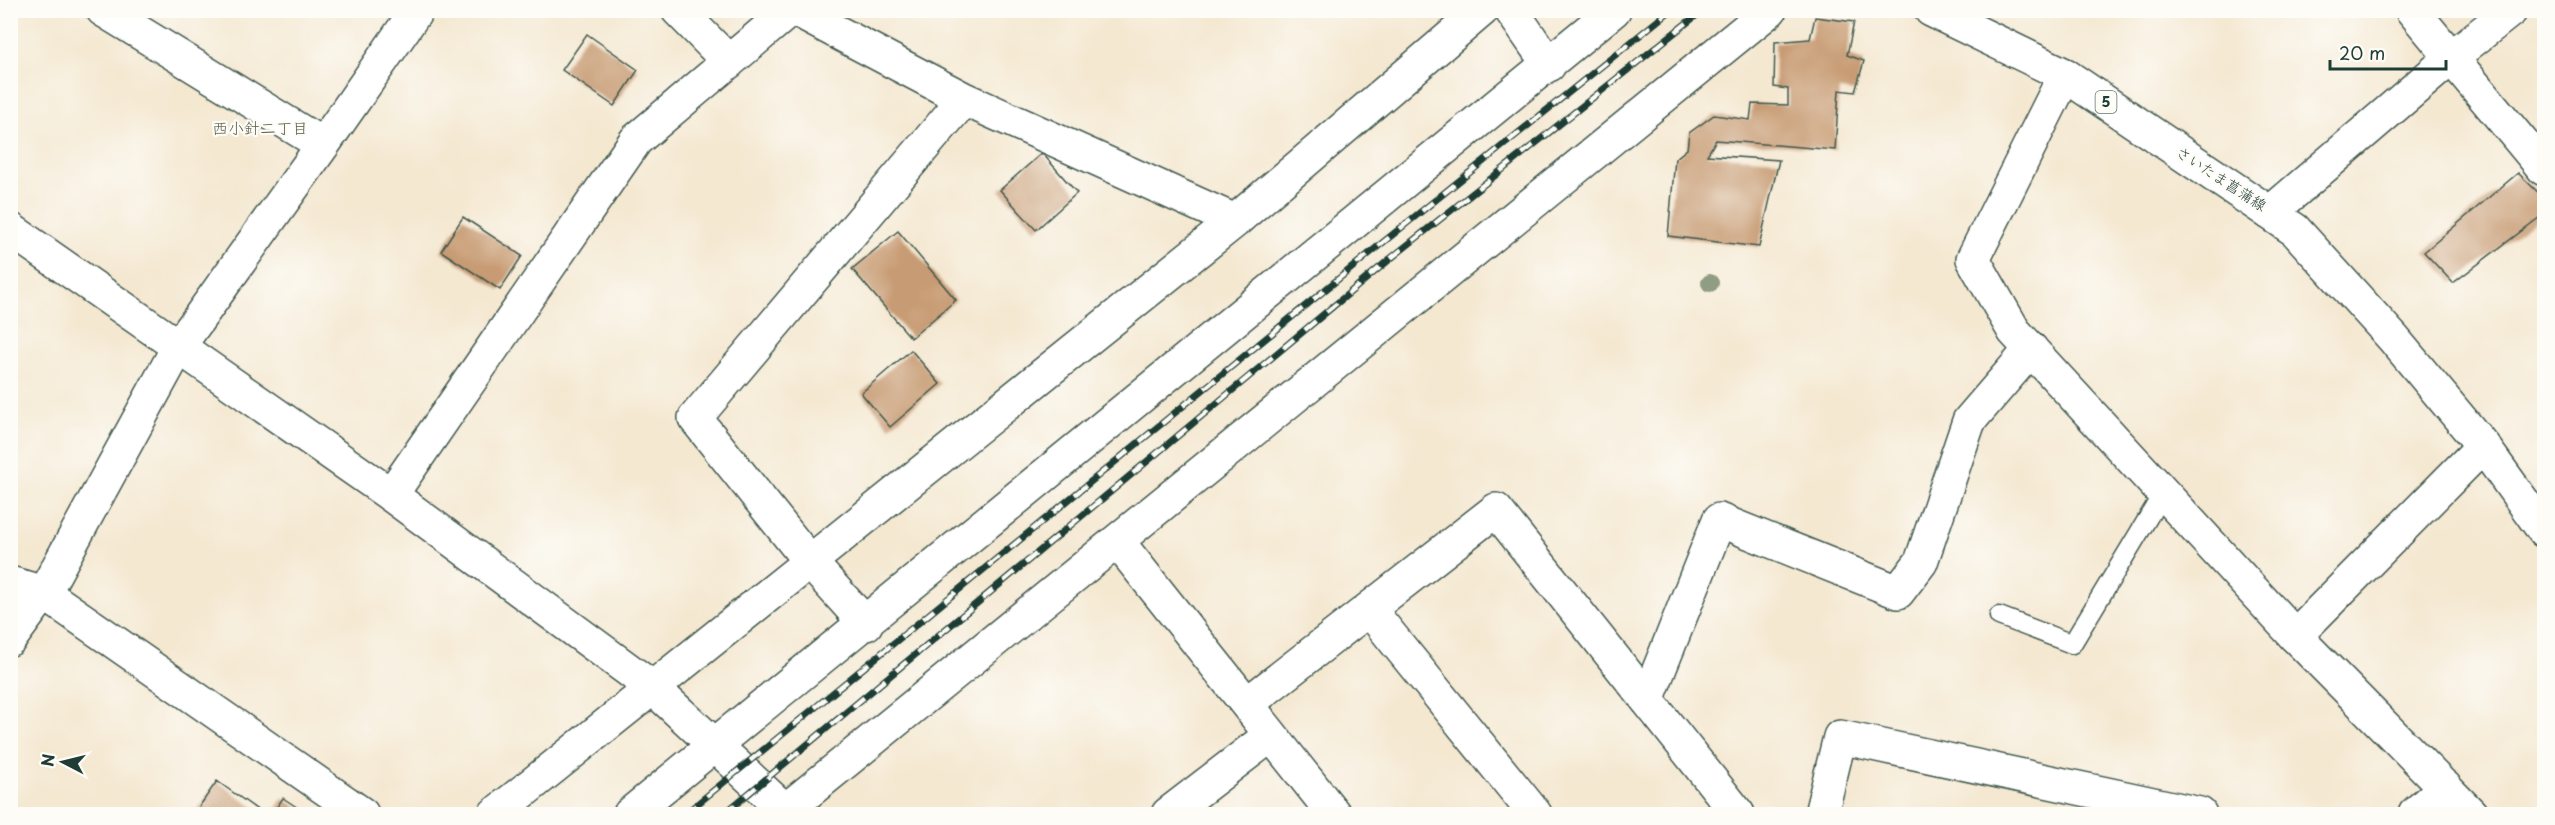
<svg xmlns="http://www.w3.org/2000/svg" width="2555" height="825" viewBox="0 0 2555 825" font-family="'Playpen Sans','Klee One',sans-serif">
	<rect width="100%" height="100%" fill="#fdfcf7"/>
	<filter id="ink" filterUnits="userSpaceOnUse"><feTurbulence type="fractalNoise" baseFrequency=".0167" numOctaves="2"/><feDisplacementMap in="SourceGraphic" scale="12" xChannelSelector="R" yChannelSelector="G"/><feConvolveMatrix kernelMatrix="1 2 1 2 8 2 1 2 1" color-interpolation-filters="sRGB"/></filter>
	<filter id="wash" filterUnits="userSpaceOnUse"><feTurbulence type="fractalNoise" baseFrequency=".008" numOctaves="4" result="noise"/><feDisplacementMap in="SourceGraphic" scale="24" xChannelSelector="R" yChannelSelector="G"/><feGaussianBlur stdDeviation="1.35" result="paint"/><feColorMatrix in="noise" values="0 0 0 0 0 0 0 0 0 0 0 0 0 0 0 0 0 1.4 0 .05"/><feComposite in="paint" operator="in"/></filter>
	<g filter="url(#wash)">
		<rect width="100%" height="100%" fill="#f4e8d1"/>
		<g id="blocks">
			<!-- building -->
			<path fill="#c79b73" d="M1815 17 1854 22 1847 55 1864 61 1855 92 1839 90 1835 150 1716 140 1707 155 1779 160 1759 247 1668 236 1675 159 1687 149 1689 133 1714 115 1750 120 1752 104 1788 105V89L1774 87 1775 42 1810 39Z
				M587 34 638 70 614 106 562 70Z
				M1042 153 1077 193 1036 230 1000 190Z
				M2518 173 2544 198V214L2453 283 2424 252Z
				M463 217 522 256 500 290 441 251Z
				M898 231 956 300 911 338 852 269Z
				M911 350 940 384 890 427 861 393Z
				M217 781 263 814H194Z
				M283 798 307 814H272Z"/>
		</g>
	</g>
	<g filter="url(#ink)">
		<use href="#blocks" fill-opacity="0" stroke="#3f574c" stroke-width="1.5"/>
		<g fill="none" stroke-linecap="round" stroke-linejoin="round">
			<defs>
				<path id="service" d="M1999 616 2072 644 2163 493"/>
				<path id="minor" d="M103 10 323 145
					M678 10 729 62
					M795 10 964 99 1235 221
					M1511 10 1549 65
					M2412 10 2544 169
					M391 495 636 140 790 10
					M1118 542 1334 814
					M10 583 44 593 362 814
					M1369 609 1535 814
					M866 624 810 562 695 418 964 99
					M2295 636 2483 446
					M10 639 44 593 179 346 323 145 417 10
					M1647 700 1719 520 1898 592 1921 562 1969 421 2031 349
					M1247 704 1496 510 1738 814
					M495 814 1235 221 1482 10
					M630 814 1614 10
					M781 814 1770 10
					M1168 814 1271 735
					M1821 814 1840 737 2200 814
					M2415 814 2445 787"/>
				<path id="tertiary" d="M2065 75 1973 259 2014 331 2295 636 2471 814
					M2270 213 2295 230 2393 338 2483 446 2544 531
					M10 229 391 495 653 688 789 814"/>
				<path id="primary" d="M1931 10 2065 75 2270 213 2452 57 2511 10"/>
			</defs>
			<!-- service casing -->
			<use href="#service" stroke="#3f574c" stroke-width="21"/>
			<!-- minor casing -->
			<use href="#minor" stroke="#3f574c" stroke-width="36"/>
			<!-- tertiary casing -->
			<use href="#tertiary" stroke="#3f574c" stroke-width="36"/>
			<!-- primary casing -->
			<use href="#primary" stroke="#3f574c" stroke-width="36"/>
			<!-- service -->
			<use href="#service" stroke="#fff" stroke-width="18"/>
			<!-- minor -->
			<use href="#minor" stroke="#fff" stroke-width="33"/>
			<!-- tertiary -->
			<use href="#tertiary" stroke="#fff" stroke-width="33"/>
			<!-- primary -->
			<use href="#primary" stroke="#fff" stroke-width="33"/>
			<defs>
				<path id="rail" d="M685 814 1381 244 1671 10
					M724 814 1390 259 1703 10"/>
			</defs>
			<!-- rail casing -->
			<use href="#rail" stroke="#1f3d34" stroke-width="7"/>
			<!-- rail -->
			<use href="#rail" stroke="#fdfcf7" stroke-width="4.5" stroke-dasharray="14" stroke-linecap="butt"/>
		</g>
		<!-- trees -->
		<circle fill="#909d84" cx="1710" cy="283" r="9"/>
	</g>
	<g text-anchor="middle" stroke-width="4.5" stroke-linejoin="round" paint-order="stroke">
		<!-- shield labels -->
		<rect fill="#fdfcf7" stroke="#62766e" stroke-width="1.5" x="2095.5" y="91" width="21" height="22" rx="4.5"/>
		<g font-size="14" font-weight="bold" fill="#1f3d34">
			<text x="2106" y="107">5</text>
		</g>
		<!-- street labels -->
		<g font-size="15" fill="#1f3d34" stroke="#fdfcf7">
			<text transform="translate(2221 179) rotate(33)" y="5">さいたま菖蒲線</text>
		</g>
		<!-- neighbourhood labels -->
		<g font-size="16" fill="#5a5e4a" stroke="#fdfcf7">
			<text x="260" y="134">西小針二丁目</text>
		</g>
	</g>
	<!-- margin -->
	<rect width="2555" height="825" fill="none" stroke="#fdfcf7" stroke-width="36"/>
	<!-- north arrow -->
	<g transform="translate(63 762) rotate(277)" stroke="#fdfcf7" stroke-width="4.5" paint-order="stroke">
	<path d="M0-4.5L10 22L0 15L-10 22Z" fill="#1f3d34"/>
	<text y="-9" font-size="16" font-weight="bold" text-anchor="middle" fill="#1f3d34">N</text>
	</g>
	<!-- scale -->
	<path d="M2330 60v9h116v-9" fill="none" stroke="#1f3d34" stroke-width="3"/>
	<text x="2339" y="60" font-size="18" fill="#1f3d34" stroke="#fdfcf7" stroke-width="4.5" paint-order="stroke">20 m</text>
</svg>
